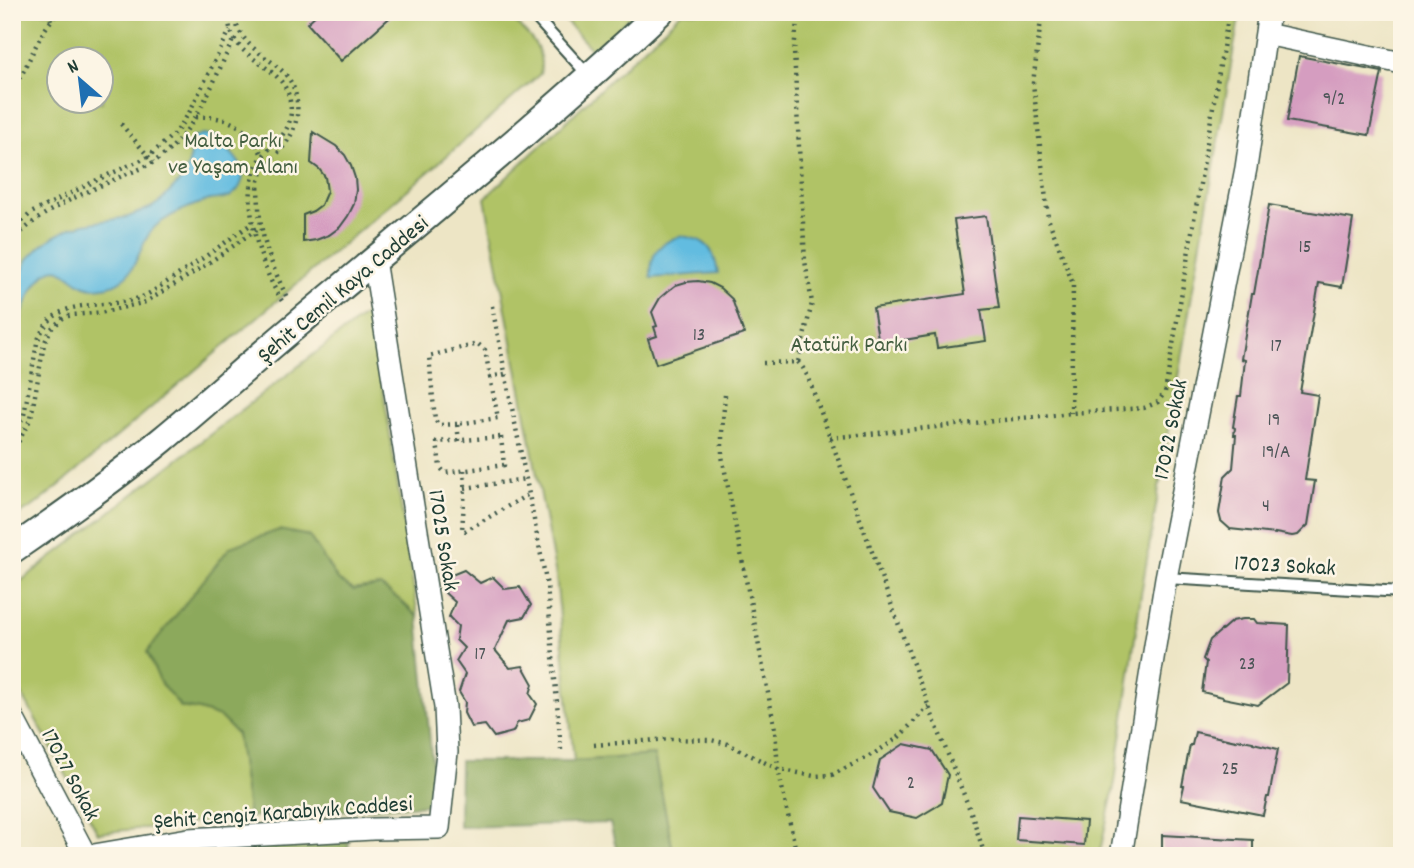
<svg xmlns="http://www.w3.org/2000/svg" width="1414" height="868" viewBox="0 0 1414 868" font-family="Dekko,sans-serif">
	<rect width="100%" height="100%" fill="#fcf5e5"/>
	<filter id="ink" filterUnits="userSpaceOnUse"><feTurbulence type="fractalNoise" baseFrequency=".0143" numOctaves="2"/><feDisplacementMap in="SourceGraphic" scale="14" xChannelSelector="R" yChannelSelector="G"/><feConvolveMatrix kernelMatrix="1 2 1 2 8 2 1 2 1" color-interpolation-filters="sRGB"/></filter>
	<filter id="wash" filterUnits="userSpaceOnUse"><feTurbulence type="fractalNoise" baseFrequency=".00686" numOctaves="4" result="noise"/><feDisplacementMap in="SourceGraphic" scale="28" xChannelSelector="R" yChannelSelector="G"/><feGaussianBlur stdDeviation="1.57" result="paint"/><feColorMatrix in="noise" values="0 0 0 0 0 0 0 0 0 0 0 0 0 0 0 0 0 1.4 0 .05"/><feComposite in="paint" operator="in"/></filter>
	<g filter="url(#wash)">
		<rect width="100%" height="100%" fill="#ede5c5"/>
		<!-- green -->
		<path fill="#b0c366" stroke="#68804d" stroke-width="2" fill-rule="evenodd" d="M12 12H504C524 32 546 44 540 74L433 168 60 485 35 505 12 519ZM60 60H102V102H60Z
			M557 12H634L595 53Z
			M682 12H1240L1141 594 1115 782 1099 856H674L654 755 574 761 556 576 485 198Z
			M371 310 418 617 400 600 380 586 353 590 338 580 309 536 181 707 199 710 220 717 237 734 249 817 98 833 12 676V588Z"/>
		<!-- forest -->
		<path fill="#8ca95b" stroke="#567348" stroke-width="2" d="M279 530 309 536 338 580 353 590 380 586 400 600 418 617 433 773 427 805 249 817 237 734 220 717 199 710 181 707 161 684 147 652 230 547Z
			M654 755 674 856H618L610 823 459 827 460 761H574Z
			M349 842 347 856H223L222 848Z"/>
		<!-- water -->
		<path fill="#62bce0" stroke="#407c8a" stroke-width="2" d="M202 135 215 136C226 149 250 165 241 184 239 189 235 193 231 196 224 199 217 199 210 200 193 205 176 212 161 222 136 238 142 277 109 286 101 288 91 289 83 285 68 277 58 259 42 277 30 290 21 314 18 331 17 342 19 352 19 363 19 374 16 384 12 394V293L28 259 40 247 53 237 68 229 84 224 128 217 152 207 162 200 181 180 188 167 191 153 192 138Z
			M681 236C707 239 714 248 718 273L651 278C650 253 658 243 681 236Z"/>
		<g id="blocks">
			<!-- building -->
			<path fill="#d59dc0" d="M319 12H396L341 61 307 23Z
				M1299 56 1382 72 1369 135 1287 121Z
				M313 132 336 146 345 155 351 166 355 178 356 190 354 204 348 216 340 227 329 235 316 240 303 242V215L313 211 321 205 327 191 325 177 319 169 311 163Z
				M1269 205 1353 219 1342 287 1319 283 1300 392 1318 395 1305 480 1315 481 1308 525 1298 535 1292 536 1275 533V534L1230 529 1221 521 1219 513 1225 476 1233 468 1236 435H1234L1235 428 1233 427 1238 396H1241L1245 360 1241 359 1252 294H1254Z
				M986 216 999 308 981 310 986 341 937 348 935 335 879 344 873 308 965 294 954 220Z
				M698 281 710 283 720 288 732 299 744 334 656 364 648 339 657 336 654 327 657 326 652 312 660 298 668 291 676 285 686 282Z
				M464 570 480 583 493 577 505 589 520 587 531 605 524 617 509 620 495 650 510 668 523 666 533 684 530 694 537 704 529 720 517 723 513 732 494 737 485 725 471 727 464 713 465 702 459 692 465 674 456 661 464 648 456 640 458 626 449 617 455 602 445 593 449 576Z
				M1243 619H1254L1257 623 1289 625 1287 683 1258 705 1223 698V697L1202 692 1206 662 1203 659 1210 640 1232 621Z
				M1195 732 1236 741 1237 739 1253 742V743L1278 749 1269 797H1267L1263 815 1181 799 1184 786H1182L1190 745H1192Z
				M904 744 932 750 948 775 942 803 917 818 889 812 873 788 880 760Z
				M1018 816 1086 821 1084 845 1016 840Z
				M1162 835 1253 840V856H1162Z"/>
		</g>
	</g>
	<g filter="url(#ink)">
		<use href="#blocks" fill-opacity="0" stroke="#3e564a" stroke-width="2"/>
		<g fill="none" stroke-linecap="round" stroke-linejoin="round">
			<defs>
				<path id="service" d="M531 12 588 75
					M1166 578 1402 592"/>
				<path id="minor" d="M1266 34 1402 63
					M12 716 86 856
					M88 856 188 839 373 829 439 828 447 752 445 707 374 260
					M1121 856 1166 578 1246 168 1269 12"/>
				<path id="tertiary" d="M12 550C63 515 114 479 162 440 208 402 253 361 299 323 420 221 544 121 660 12"/>
			</defs>
			<!-- service casing -->
			<use href="#service" stroke="#3e564a" stroke-width="14"/>
			<!-- minor casing -->
			<use href="#minor" stroke="#3e564a" stroke-width="24"/>
			<!-- tertiary casing -->
			<use href="#tertiary" stroke="#3e564a" stroke-width="30"/>
			<!-- path -->
			<path stroke="#3e564a" stroke-width="4.5" stroke-dasharray="2 5" stroke-linecap="butt" d="M48 12 51 20
				M227 12C228 20 230 31 234 38 248 64 285 69 290 101 296 136 270 141 257 165 239 203 262 272 284 304
				M234 12C239 58 288 56 296 96 300 114 295 132 284 146 274 158 263 165 259 181 257 190 259 199 259 208 262 245 273 267 288 300
				M798 12 794 50 798 128 805 261 812 303 798 362
				M1042 12 1033 83 1048 218 1073 284 1071 413
				M12 90C31 64 35 36 59 12
				M196 117C228 115 249 127 263 157
				M121 124 153 162
				M12 231 31 213 99 179 148 157 165 142 177 131 189 113 230 30
				M12 242C40 209 84 194 122 176 132 172 143 168 152 163 195 137 213 81 234 38
				M492 306 547 586 561 750
				M763 363 798 362 803 368 808 377 927 702 972 815 985 856
				M725 395 722 432V456L775 729 778 769 797 856
				M457 424 439 425 435 420 429 356 478 344 485 350 490 377 505 374
				M501 437 504 465 445 473 440 467 437 442Z
				M830 438 1071 413 1144 408 1158 402 1165 392 1229 12
				M12 440 24 415 37 343C54 289 107 314 146 295 157 289 168 281 178 275 204 258 228 240 253 223
				M459 441 457 424 498 418 490 377
				M12 454 31 418 44 344 51 329 64 317 73 315 104 312 146 302 201 268 261 227
				M464 470 465 488 462 530 465 531 529 494
				M465 488 526 479
				M594 745 669 739 711 740 728 744 778 769 814 776 832 775 875 753 898 738 929 706"/>
			<!-- service -->
			<use href="#service" stroke="#fff" stroke-width="10"/>
			<!-- minor -->
			<use href="#minor" stroke="#fff" stroke-width="21"/>
			<!-- tertiary -->
			<use href="#tertiary" stroke="#fff" stroke-width="26"/>
		</g>
	</g>
	<g text-anchor="middle" stroke-width="5" stroke-linejoin="round" paint-order="stroke">
		<!-- number labels -->
		<g font-size="19" fill="#4c5557">
			<text x="1334" y="104">9/2</text>
			<text x="1305" y="252">15</text>
			<text x="699" y="340">13</text>
			<text x="1276" y="351">17</text>
			<text x="1274" y="425">19</text>
			<text x="1276" y="457">19/A</text>
			<text x="1266" y="511">4</text>
			<text x="480" y="659">17</text>
			<text x="1247" y="669">23</text>
			<text x="1230" y="774">25</text>
			<text x="911" y="788">2</text>
		</g>
		<!-- park labels -->
		<g font-size="23" fill="#435e40" stroke="#fcf5e5">
			<text x="233" y="147">Malta Parkı<tspan x="233" dy="26">ve Yaşam Alanı</tspan></text>
			<text x="849" y="351">Atatürk Parkı</text>
		</g>
		<!-- street labels -->
		<g font-size="23" fill="#1f3d34" stroke="#fcf5e5">
			<text transform="translate(342 288) rotate(-40)" y="8">Şehit Cemil Kaya Caddesi</text>
			<text transform="translate(1169 429) rotate(-79)" y="8">17022 Sokak</text>
			<text transform="translate(445 540) rotate(81)" y="8">17025 Sokak</text>
			<text transform="translate(1285 564) rotate(3)" y="8">17023 Sokak</text>
			<text transform="translate(72 774) rotate(62)" y="8">17027 Sokak</text>
			<text transform="translate(283 811) rotate(-4)" y="8">Şehit Cengiz Karabıyık Caddesi</text>
		</g>
	</g>
	<!-- margin -->
	<rect width="1414" height="868" fill="none" stroke="#fcf5e5" stroke-width="42"/>
	<!-- north arrow -->
	<g transform="translate(80 80) rotate(332)"><circle r="33" fill="#fcf5e5" stroke="#a4ab9e" stroke-width="2"/>
	<path d="M0-5L12 26L0 18L-12 26Z" fill="#1f6fb2"/>
	<text y="-10" font-size="19" font-weight="bold" text-anchor="middle" fill="#1f3d34">N</text>
	</g>
</svg>
